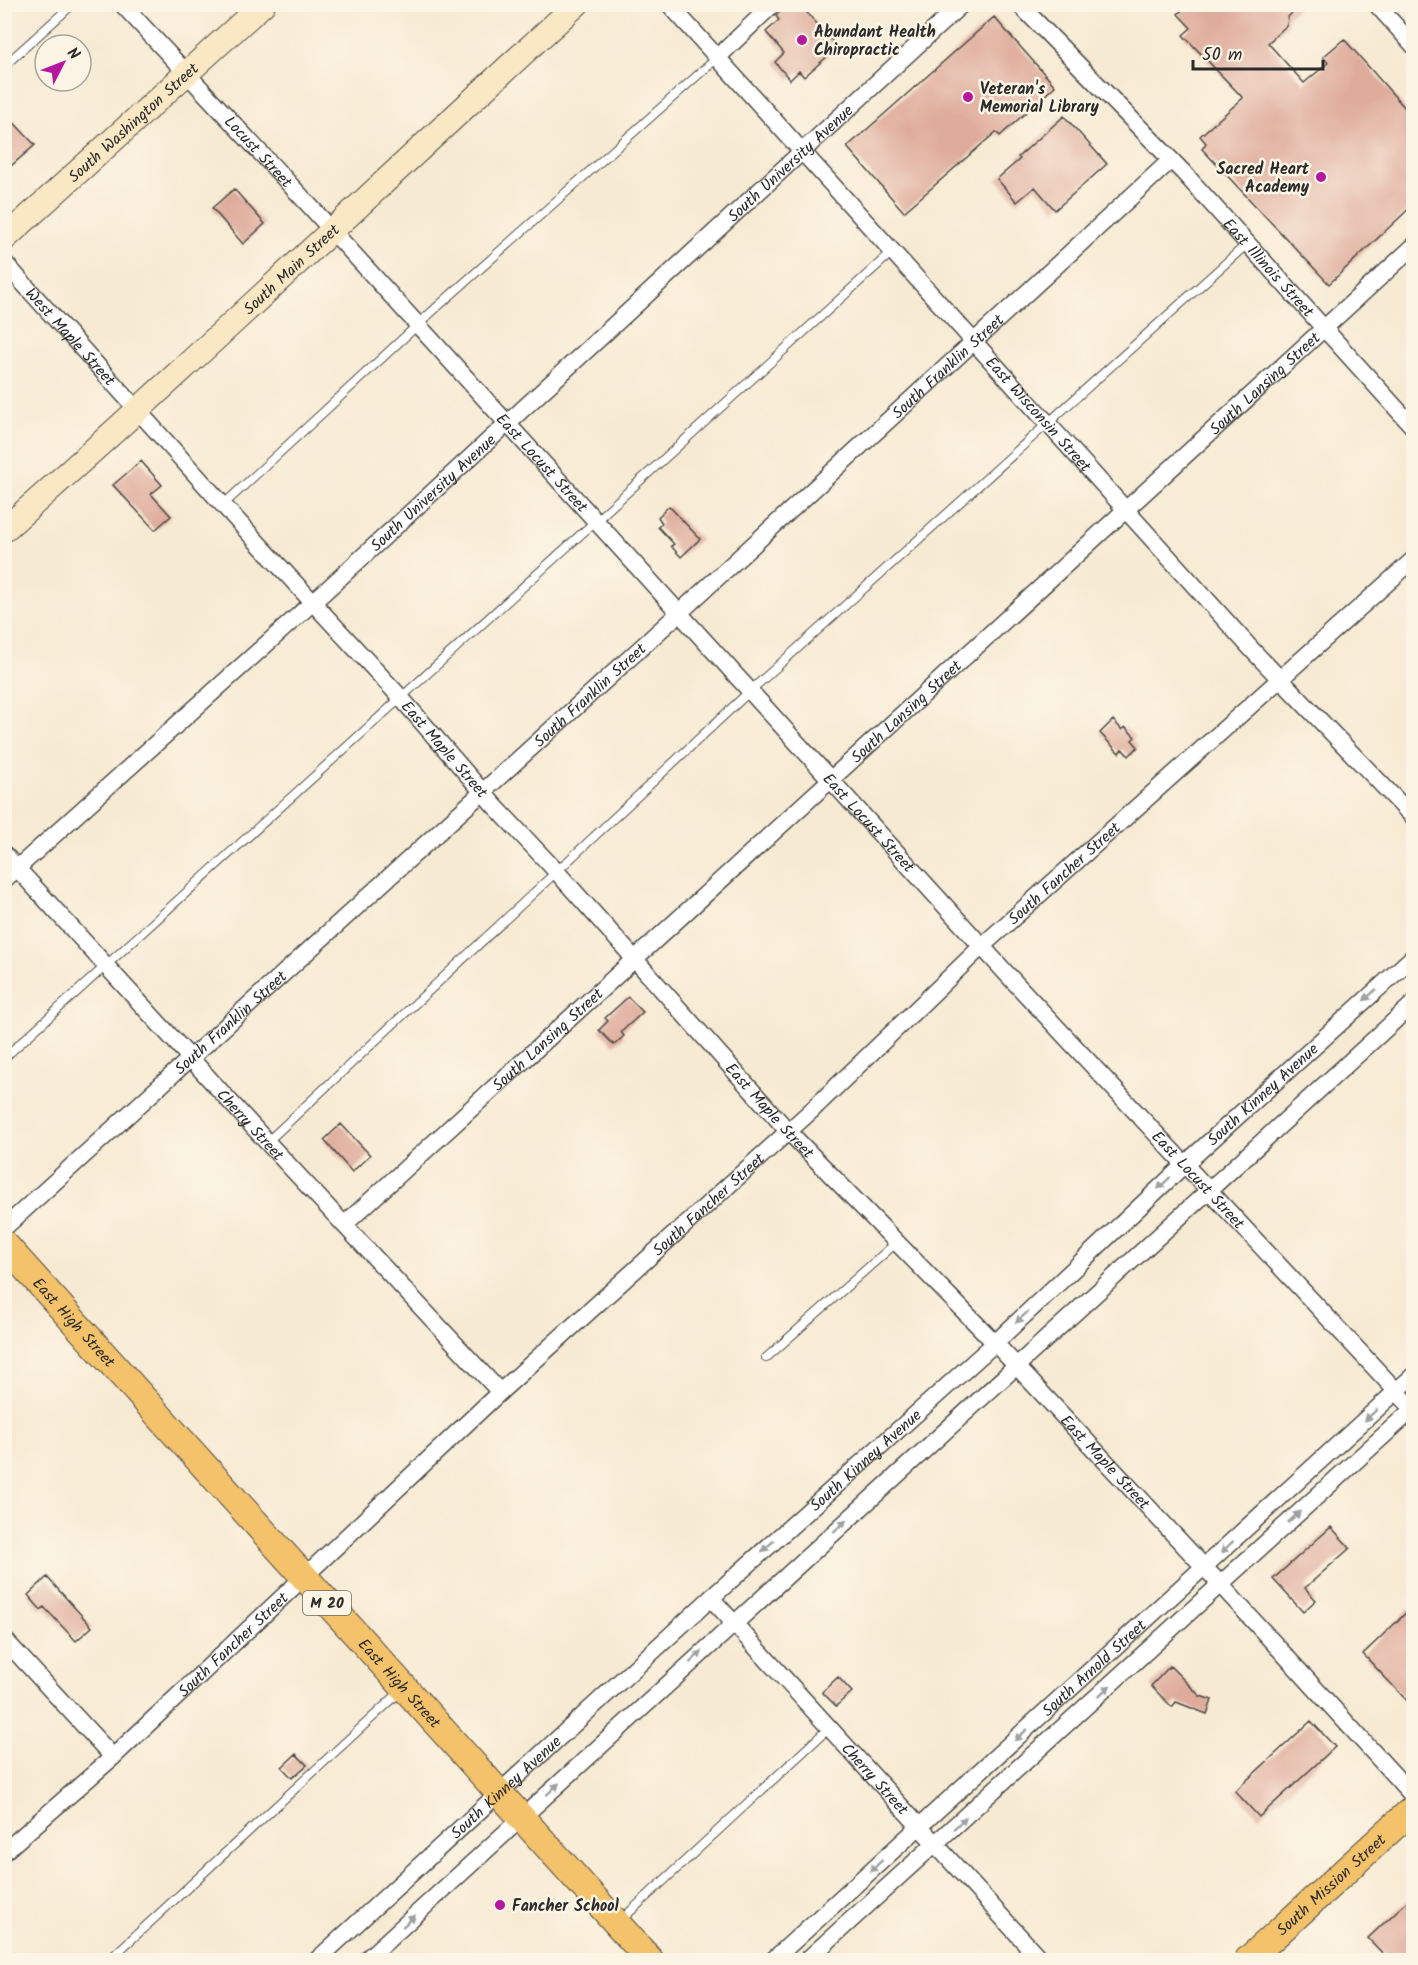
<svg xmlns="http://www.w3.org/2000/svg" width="1418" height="1965" viewBox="0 0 1418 1965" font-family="Kalam,sans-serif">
	<rect width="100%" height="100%" fill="#fcf5e5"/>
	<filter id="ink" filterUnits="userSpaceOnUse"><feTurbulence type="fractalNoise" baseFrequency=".0167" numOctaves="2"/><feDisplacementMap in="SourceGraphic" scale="12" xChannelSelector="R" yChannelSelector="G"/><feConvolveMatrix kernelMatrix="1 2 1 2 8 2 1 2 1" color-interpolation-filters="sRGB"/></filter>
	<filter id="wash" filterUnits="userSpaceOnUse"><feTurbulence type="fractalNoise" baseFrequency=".008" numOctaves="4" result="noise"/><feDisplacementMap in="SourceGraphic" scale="24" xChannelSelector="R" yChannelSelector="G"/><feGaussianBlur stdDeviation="1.35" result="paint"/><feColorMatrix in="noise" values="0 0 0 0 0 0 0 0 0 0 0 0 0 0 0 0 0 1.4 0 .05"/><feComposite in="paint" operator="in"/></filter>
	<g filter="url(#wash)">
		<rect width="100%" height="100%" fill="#f7ead3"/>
		<g id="blocks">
			<!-- building -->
			<path fill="#dfab9b" d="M788 4H799L838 47 804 77 799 71 790 80 775 62 784 53 766 32 779 20 776 16Z
				M1188 4H1301L1288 17 1287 25 1268 43 1304 83 1328 63 1323 57 1344 39 1413 117V205L1329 284 1202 149 1206 143 1200 136 1243 98 1183 35 1191 28 1178 14Z
				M994 17 1055 86 1000 136 996 132 904 212 847 147Z
				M4 112 35 145 4 172Z
				M1064 116 1107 164 1055 210 1035 187 1017 202 997 179 1020 159 1018 157Z
				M234 189 265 224 243 244 212 208Z
				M141 461 162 485 151 494 171 516 155 530 113 485Z
				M669 506 700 539 681 557 671 546 674 544 658 527 662 523 658 517Z
				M1113 720 1122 730 1125 727 1135 737 1132 740 1138 747 1129 756 1122 749 1119 753 1100 733Z
				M628 997 643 1012 621 1032 624 1036 614 1045 599 1030 608 1021 605 1018Z
				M341 1124 370 1155 352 1172 324 1140Z
				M1331 1527 1350 1548 1305 1588 1316 1600 1303 1612 1273 1579Z
				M47 1577 92 1627 76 1641 44 1607 41 1610 28 1595Z
				M1413 1606V1707L1363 1654Z
				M1170 1666 1200 1696 1212 1700 1207 1714 1176 1702 1172 1707 1151 1686Z
				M838 1677 852 1692 836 1706 822 1692Z
				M1311 1721 1335 1747 1259 1817 1235 1791Z
				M296 1754 307 1765 292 1778 282 1767Z
				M1413 1896V1955L1407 1960H1389L1368 1938Z"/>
		</g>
	</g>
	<g filter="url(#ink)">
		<use href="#blocks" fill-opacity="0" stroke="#4a4844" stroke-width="1.5"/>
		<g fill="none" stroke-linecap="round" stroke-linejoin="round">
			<defs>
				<path id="lane" d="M4 66 73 4
					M223 505 436 308 717 58
					M4 1058 893 251
					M267 1142 750 691 1247 244
					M766 1358 896 1243
					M620 1921 829 1728
					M109 1960 401 1691
					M1014 1960 1029 1947"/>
				<g id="street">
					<path id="s1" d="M122 4 309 205 1006 973 1414 1410"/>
					<path id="s2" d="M669 4 1255 653 1414 818"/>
					<path id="s3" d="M1019 4 1183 172 1414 428"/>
					<path d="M1376 4 1414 46"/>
					<path d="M717 58 773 4"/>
					<path id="s4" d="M4 262 223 505 401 698 493 804 557 872 788 1131 995 1343 1220 1584 1414 1797"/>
					<path id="s5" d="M4 854 267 1142 500 1392"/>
					<path id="s6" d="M4 880 332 585 962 4"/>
					<path id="s7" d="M345 1224 1414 246"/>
					<path id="s8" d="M4 1228 678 614 1171 160"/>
					<path id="s9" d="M711 1598 1041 1960"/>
					<path d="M4 1639 113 1757"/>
					<path id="s10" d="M4 1852 113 1757 500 1392 812 1110 982 946 1414 559"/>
					<path id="s11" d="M317 1960 711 1598 995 1343 1184 1165 1414 956"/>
					<path d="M366 1960 1414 1003"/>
					<path id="s12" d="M773 1960 1414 1375"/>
					<path d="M807 1960 1414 1408"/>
				</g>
				<g id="secondary">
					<path id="s13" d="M4 239 263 4"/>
					<path id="s14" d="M4 530C199 358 385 179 577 4"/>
				</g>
				<g id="primary">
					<path id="s15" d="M4 1244 650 1960"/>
					<path id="s16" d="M1248 1960 1414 1808"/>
				</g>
			</defs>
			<!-- lane casing -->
			<use href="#lane" stroke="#4a4844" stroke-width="10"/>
			<!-- street casing -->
			<use href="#street" stroke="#4a4844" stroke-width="19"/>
			<!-- secondary casing -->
			<use href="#secondary" stroke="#4a4844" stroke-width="26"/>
			<!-- primary casing -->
			<use href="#primary" stroke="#4a4844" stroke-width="29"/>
			<!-- lane -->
			<use href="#lane" stroke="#fff" stroke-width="8"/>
			<!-- street -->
			<use href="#street" stroke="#fff" stroke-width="16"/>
			<!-- secondary -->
			<use href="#secondary" stroke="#fae7c3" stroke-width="24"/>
			<!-- primary -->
			<use href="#primary" stroke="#f3c26a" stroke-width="27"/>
		</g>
		<!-- one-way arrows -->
		<defs><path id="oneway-solid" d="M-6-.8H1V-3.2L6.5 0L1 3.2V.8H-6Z" transform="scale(1.5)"/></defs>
		<g fill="#a0a0a0">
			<use href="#oneway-solid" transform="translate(1370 995) rotate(138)"/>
			<use href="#oneway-solid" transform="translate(1164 1183) rotate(137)"/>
			<use href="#oneway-solid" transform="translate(1022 1317) rotate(137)"/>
			<use href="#oneway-solid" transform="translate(1371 1415) rotate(137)"/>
			<use href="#oneway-solid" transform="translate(1294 1517) rotate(-42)"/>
			<use href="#oneway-solid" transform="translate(840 1526) rotate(-42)"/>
			<use href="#oneway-solid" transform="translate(768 1546) rotate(138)"/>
			<use href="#oneway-solid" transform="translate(1227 1547) rotate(137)"/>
			<use href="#oneway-solid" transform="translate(696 1657) rotate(-43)"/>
			<use href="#oneway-solid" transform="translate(1104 1691) rotate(-42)"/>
			<use href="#oneway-solid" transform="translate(1021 1735) rotate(138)"/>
			<use href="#oneway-solid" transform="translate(553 1789) rotate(-43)"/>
			<use href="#oneway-solid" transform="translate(960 1823) rotate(-42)"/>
			<use href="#oneway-solid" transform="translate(876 1866) rotate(137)"/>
			<use href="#oneway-solid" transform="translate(409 1921) rotate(-42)"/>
		</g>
	</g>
	<!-- markers -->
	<g fill="#b5179e" stroke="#fcf5e5" stroke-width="2">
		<circle cx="802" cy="40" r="6"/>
		<circle cx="968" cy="97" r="6"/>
		<circle cx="1321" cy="177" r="6"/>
		<circle cx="500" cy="1905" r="6"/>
	</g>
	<g text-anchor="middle" stroke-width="5" stroke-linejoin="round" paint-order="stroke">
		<!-- shield labels -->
		<rect fill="#fcf5e5" stroke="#6a6863" stroke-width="1.5" x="303" y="1591" width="48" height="24" rx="4.5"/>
		<g font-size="15" font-weight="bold" fill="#2b2b2b">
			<text x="327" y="1608">M 20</text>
		</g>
		<!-- poi labels -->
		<g font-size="16" font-weight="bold" fill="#2b2b2b" stroke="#fcf5e5" text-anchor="start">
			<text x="814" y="37">Abundant Health<tspan x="814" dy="18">Chiropractic</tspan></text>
			<text x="980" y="94">Veteran's<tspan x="980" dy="18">Memorial Library</tspan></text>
			<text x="1309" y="174" text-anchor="end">Sacred Heart<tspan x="1309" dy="18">Academy</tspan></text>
			<text x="512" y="1911">Fancher School</text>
		</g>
		<!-- street labels -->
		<g font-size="16" fill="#2b2b2b" stroke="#fcf5e5">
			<text dy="6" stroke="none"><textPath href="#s13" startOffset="174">South Washington Street</textPath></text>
			<text dy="6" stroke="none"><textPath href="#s1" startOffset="201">Locust Street</textPath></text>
			<text dy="6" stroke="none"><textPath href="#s6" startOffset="1064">South University Avenue</textPath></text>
			<text dy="6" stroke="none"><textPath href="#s14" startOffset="388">South Main Street</textPath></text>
			<text dy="6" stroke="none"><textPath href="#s3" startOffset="363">East Illinois Street</textPath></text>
			<text dy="6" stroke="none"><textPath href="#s4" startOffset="100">West Maple Street</textPath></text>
			<text dy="6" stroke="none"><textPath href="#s8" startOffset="1278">South Franklin Street</textPath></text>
			<text dy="6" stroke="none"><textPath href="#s7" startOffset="1246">South Lansing Street</textPath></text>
			<text dy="6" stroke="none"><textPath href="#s2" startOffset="552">East Wisconsin Street</textPath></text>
			<text dy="6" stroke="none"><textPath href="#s1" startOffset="622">East Locust Street</textPath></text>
			<text dy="6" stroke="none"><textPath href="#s6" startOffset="578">South University Avenue</textPath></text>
			<text dy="6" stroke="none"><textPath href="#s8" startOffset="792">South Franklin Street</textPath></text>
			<text dy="6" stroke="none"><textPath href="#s7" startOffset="760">South Lansing Street</textPath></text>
			<text dy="6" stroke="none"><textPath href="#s4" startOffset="657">East Maple Street</textPath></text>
			<text dy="6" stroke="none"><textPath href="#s1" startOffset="1108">East Locust Street</textPath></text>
			<text dy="6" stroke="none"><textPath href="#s10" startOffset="1443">South Fancher Street</textPath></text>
			<text dy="6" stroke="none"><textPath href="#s8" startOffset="306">South Franklin Street</textPath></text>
			<text dy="6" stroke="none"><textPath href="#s7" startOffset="274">South Lansing Street</textPath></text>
			<text dy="6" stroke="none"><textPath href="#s11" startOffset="1282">South Kinney Avenue</textPath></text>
			<text dy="6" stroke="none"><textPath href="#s4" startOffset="1143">East Maple Street</textPath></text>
			<text dy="6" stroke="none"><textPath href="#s5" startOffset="366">Cherry Street</textPath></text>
			<text dy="6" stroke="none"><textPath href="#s1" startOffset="1594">East Locust Street</textPath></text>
			<text dy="6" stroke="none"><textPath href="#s10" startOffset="957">South Fancher Street</textPath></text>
			<text dy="6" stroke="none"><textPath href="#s15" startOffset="105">East High Street</textPath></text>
			<text dy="6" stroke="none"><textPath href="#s11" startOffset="742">South Kinney Avenue</textPath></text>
			<text dy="6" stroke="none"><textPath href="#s4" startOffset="1629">East Maple Street</textPath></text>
			<text dy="6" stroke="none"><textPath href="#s10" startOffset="309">South Fancher Street</textPath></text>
			<text dy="6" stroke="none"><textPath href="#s12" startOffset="434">South Arnold Street</textPath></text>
			<text dy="6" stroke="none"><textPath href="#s15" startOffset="591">East High Street</textPath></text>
			<text dy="6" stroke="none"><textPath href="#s9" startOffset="244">Cherry Street</textPath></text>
			<text dy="6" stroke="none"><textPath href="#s11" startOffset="256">South Kinney Avenue</textPath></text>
			<text dy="6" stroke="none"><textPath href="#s16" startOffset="112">South Mission Street</textPath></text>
		</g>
	</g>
	<!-- margin -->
	<rect width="1418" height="1965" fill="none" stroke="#fcf5e5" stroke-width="24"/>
	<!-- north arrow -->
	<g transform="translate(63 63) rotate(48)"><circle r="28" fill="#fcf5e5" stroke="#a8a49b" stroke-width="1.5"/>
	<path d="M0-4.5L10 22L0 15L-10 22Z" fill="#b5179e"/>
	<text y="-9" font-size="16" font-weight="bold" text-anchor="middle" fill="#2b2b2b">N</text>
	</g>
	<!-- scale -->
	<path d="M1193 60v9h130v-9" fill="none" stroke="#2b2b2b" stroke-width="3"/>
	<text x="1202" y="60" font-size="18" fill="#2b2b2b" stroke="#fcf5e5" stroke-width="4.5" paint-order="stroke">50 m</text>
</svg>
